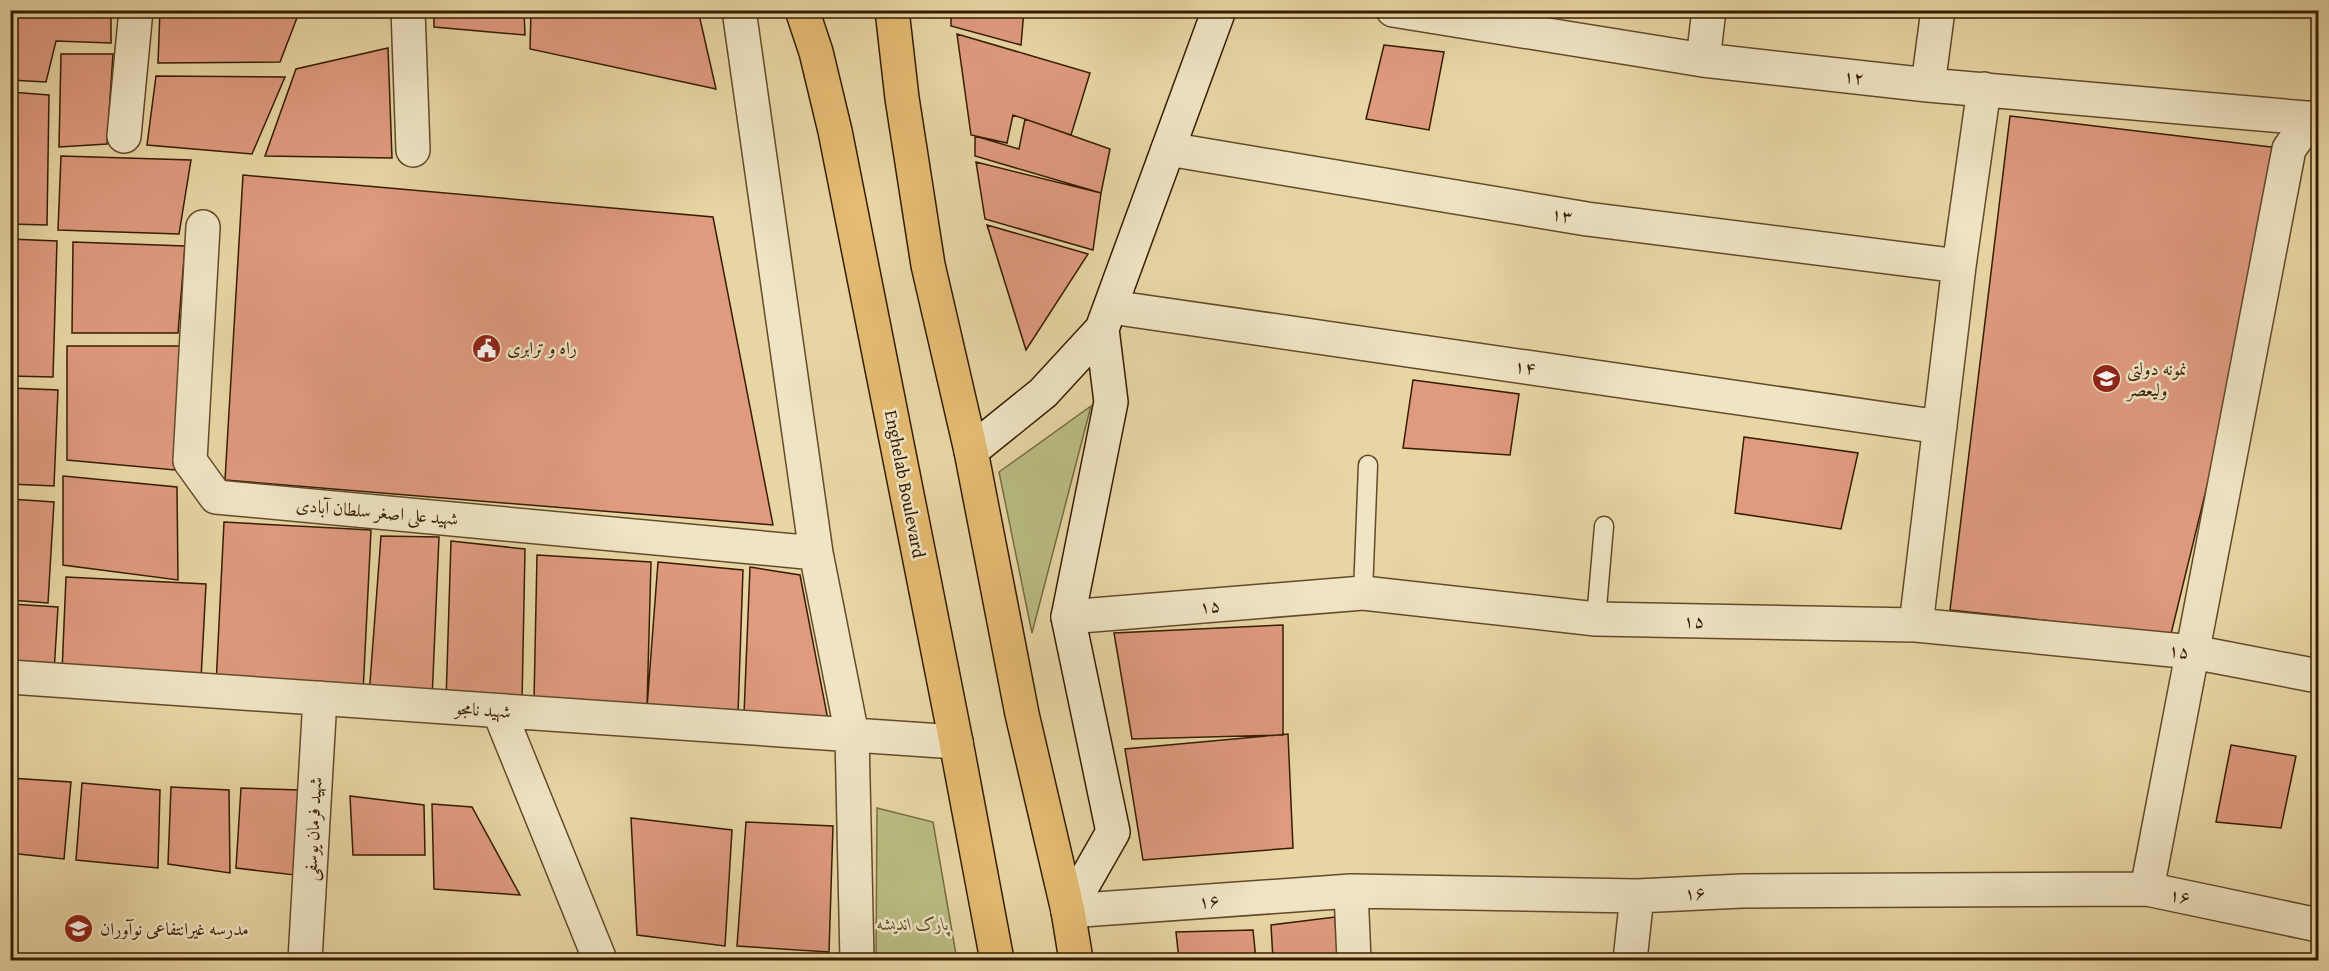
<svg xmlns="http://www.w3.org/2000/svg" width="2329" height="971" viewBox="0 0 2329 971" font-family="'Gentium Book Plus',Amiri,serif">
	<rect width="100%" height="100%" fill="#e7d6a4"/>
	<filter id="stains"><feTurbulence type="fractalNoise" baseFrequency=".00333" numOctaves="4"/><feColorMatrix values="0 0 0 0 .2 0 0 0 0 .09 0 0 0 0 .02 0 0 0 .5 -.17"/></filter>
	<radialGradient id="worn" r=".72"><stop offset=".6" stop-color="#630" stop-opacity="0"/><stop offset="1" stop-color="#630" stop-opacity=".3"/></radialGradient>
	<!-- park -->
	<path fill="#b9bd83" stroke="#786c42" stroke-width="1.5" d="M1091 406 1032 633 999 472Z
		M877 808 933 822 957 960H876Z"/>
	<!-- building -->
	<path fill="#df9a80" stroke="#371c01" stroke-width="1.5" d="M19 10H111V43L56 41 46 82 10 80V13Z
		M160 10H300L280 62 158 63Z
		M434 10H524L525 35 434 27Z
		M531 10H698L716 89 530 49Z
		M951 10H1024L1021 45 951 26Z
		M957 34 1090 73 1071 135 1013 115 1007 143 971 135Z
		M1384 45 1444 52 1429 130 1366 119Z
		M388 48 392 158 265 156 296 69Z
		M61 54H113L107 144 59 147Z
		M156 76 285 77 252 154 147 145Z
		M10 92 49 95 47 225 10 224Z
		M2010 116 2289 149 2171 634 1950 610Z
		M1025 119 1110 149 1101 193 975 156V136L1019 149Z
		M61 156 191 160 179 234 58 230Z
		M976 162 1101 193 1093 250 985 219Z
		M243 175 713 217 773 525 225 480Z
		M987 225 1088 254 1026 350Z
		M10 239 57 241 53 377 10 376Z
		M73 242 185 246 178 333H72Z
		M67 346H181L175 470 67 460Z
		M1413 380 1519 394 1510 455 1403 448Z
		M10 388 58 390 54 486 10 484Z
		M1744 437 1858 453 1841 529 1735 513Z
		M63 476 177 487 178 580 63 565Z
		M10 499 54 502 48 603 10 600Z
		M224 522 371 530 363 693 216 685Z
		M381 536 439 537 432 700 369 696Z
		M451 541 525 549 522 702 446 701Z
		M537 555 651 562 647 707 534 700Z
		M658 562 743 570 738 714 647 707Z
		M750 567 800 575 829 725 744 714Z
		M66 577 206 584 201 679 62 672Z
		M10 604 58 607 54 672 10 668Z
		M1283 625V735L1132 739 1114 633Z
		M1288 734 1293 848 1143 860 1125 749Z
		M2231 745 2296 756 2281 828 2216 822Z
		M10 778 71 782 64 859 10 853Z
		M82 783 160 790 158 868 76 860Z
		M171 787 229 790 230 873 168 864Z
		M241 788 299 790 295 875 236 868Z
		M350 796 424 805 425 855H353Z
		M432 804 472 807 520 895 434 889Z
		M631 818 732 830 725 946 637 935Z
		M746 822 833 826 829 952 737 946Z
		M1335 917 1338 960H1273L1271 925Z
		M1253 930 1256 960H1179L1176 932Z"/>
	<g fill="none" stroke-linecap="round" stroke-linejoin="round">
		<defs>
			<path id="lane" d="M1363 593 1368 465
				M1596 619 1604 526"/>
			<path id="street" d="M408 10 413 150
				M739 10 816 553 852 735 857 960
				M1393 10 1703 60 1928 85 2318 119
				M1703 60 1709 10
				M1928 85 1938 10
				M124 136 136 10
				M1168 149 1587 219 1959 266
				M203 227 190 461 216 497 816 553
				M1111 307 1940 427
				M1068 617 1363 593 1596 619 1916 625 2193 652 2318 676
				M1916 625 1959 266 1984 89
				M10 677 956 742
				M499 711 600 960
				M2147 889 2289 149 2311 118
				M1351 891 1354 960
				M1068 911 1351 891 1637 896 1742 891 2147 889 2318 925
				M305 960 320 698
				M1630 960 1637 896"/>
			<path id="secondary" d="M1102 329 1219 10
				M971 451 1043 393 1102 329 1111 402 1068 617 1113 832 1068 911"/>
			<path id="primary" d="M802 10 816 52 835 131 956 742 997 960
				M892 10 902 98 928 265 971 451 1022 714 1068 911 1076 960"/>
		</defs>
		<!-- lane casing -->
		<use href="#lane" stroke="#634a2a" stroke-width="21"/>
		<!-- street casing -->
		<use href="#street" stroke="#634a2a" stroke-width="36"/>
		<!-- secondary casing -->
		<use href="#secondary" stroke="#371c01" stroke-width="36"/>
		<!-- primary casing -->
		<use href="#primary" stroke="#371c01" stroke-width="36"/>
		<!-- lane -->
		<use href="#lane" stroke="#efe4c4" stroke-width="18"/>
		<!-- street -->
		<use href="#street" stroke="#efe4c4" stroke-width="33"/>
		<!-- secondary -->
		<use href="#secondary" stroke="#efe4c4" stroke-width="33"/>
		<!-- primary -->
		<use href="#primary" stroke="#e4bb72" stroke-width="33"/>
	</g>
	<!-- icons -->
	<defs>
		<symbol id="civic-disc" viewBox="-11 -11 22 22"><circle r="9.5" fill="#8f2418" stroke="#efe4c4"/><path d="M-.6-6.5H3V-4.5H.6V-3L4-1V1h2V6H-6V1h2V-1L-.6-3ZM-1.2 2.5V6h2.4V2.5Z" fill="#fff"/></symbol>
		<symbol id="school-disc" viewBox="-11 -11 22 22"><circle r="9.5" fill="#8f2418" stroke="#efe4c4"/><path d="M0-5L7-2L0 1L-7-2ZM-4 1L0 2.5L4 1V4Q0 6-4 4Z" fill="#fff"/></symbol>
	</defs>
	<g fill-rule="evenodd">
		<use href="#civic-disc" x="470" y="332" width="33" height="33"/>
		<use href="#school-disc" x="2090" y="362" width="33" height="33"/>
		<use href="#school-disc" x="62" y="912" width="33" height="33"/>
	</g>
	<g text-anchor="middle" stroke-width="5" stroke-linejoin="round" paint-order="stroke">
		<!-- street labels -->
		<g font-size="18" fill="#371c01" stroke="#efe4c4">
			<text transform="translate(1854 77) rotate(6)" y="6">۱۲</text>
			<text transform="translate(1562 215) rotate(10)" y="6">۱۳</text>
			<text transform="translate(1525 367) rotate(8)" y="6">۱۴</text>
			<text transform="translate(905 484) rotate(79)" y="6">Enghelab Boulevard</text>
			<text transform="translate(377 512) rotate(5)" y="6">شهید علی اصغر سلطان آبادی</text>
			<text transform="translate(1210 606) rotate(-5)" y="6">۱۵</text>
			<text transform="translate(1694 621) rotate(1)" y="6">۱۵</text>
			<text transform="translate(2179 651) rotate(6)" y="6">۱۵</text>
			<text transform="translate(483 710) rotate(4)" y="6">شهید نامجو</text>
			<text transform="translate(313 829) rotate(-87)" y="6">شهید فرمان یوسفی</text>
			<text transform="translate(1695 893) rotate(-3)" y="6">۱۶</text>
			<text transform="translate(2180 896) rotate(12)" y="6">۱۶</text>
			<text transform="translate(1209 901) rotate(-4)" y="6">۱۶</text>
		</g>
		<!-- poi labels -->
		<g font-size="18" fill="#371c01" stroke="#efe4c4" text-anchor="start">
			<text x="507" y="354">راه و ترابری</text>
			<text x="2127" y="375">نمونه دولتی<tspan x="2127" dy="21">ولیعصر</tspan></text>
			<text x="100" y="935">مدرسه غیرانتفاعی نوآوران</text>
		</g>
		<!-- park labels -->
		<g font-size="18" font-style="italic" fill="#5e4c28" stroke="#efe4c4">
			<text x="913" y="930">پارک اندیشه</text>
		</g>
	</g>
	<!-- margin -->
	<rect width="2329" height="971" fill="none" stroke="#e7d6a4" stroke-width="36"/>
	<rect x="12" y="12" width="2305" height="947" fill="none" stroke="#371c01" stroke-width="3"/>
	<rect x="18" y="18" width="2293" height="935" fill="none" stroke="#371c01" stroke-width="1.5"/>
	<rect width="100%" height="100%" filter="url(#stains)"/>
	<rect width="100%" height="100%" fill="url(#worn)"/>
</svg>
